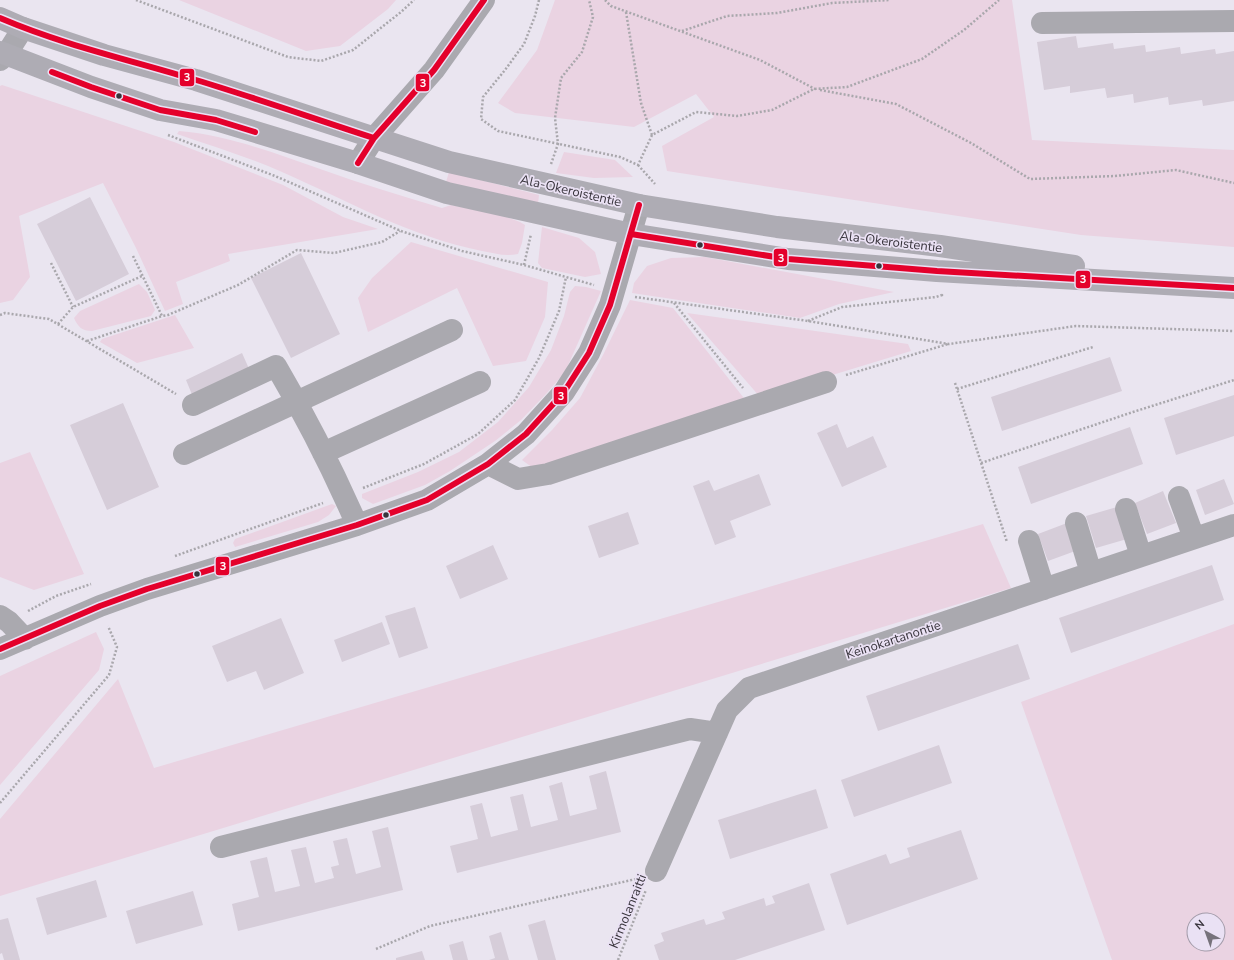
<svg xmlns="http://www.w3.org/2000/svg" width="1234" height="960" viewBox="0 0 1234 960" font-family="'Nunito Sans',sans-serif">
	<rect width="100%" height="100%" fill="#eae5f0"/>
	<!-- green -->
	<path fill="#ead3e2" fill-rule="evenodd" d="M179 0H396L388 9 340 46 306 51Z
		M555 0H1012L1032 140 1234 150V247L1081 235 667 171 662 146 714 117 696 94 634 127 515 113 498 103 537 50Z
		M2 85 174 142 283 185 343 217 378 229 228 254 230 261 176 282 183 304 165 311 136 248 103 183 19 216 30 277 13 300 0 303V86Z
		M179 131C229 135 276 154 323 170 362 184 402 196 442 208L451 205 501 215 520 222 525 225 522 243 518 254C505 257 494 253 482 251 411 237 348 201 282 172 248 157 212 146 177 134Z
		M564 152 615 160 633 177 594 178 556 173Z
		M449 172 539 195 538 204 446 182Z
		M542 227 579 238 595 252 601 274 585 277 542 268 538 263Z
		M411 242 548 282 545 317 526 361 493 366 457 288 368 332 358 298 372 278Z
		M705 257 894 292 839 304 800 318 632 293 634 283 647 266 671 258Z
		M139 284 147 292 155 310 151 316 92 331C82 331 78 327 74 318L80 311Z
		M575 286 586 287 601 291 565 372 546 394 521 420 495 441 450 471 425 485 373 504 362 498V494L418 472 459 452 498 422 529 387 551 350 564 316 570 292Z
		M630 300 673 308 747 402 533 468 522 460 552 430 580 398 603 355Z
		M687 313 908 344 911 351 760 397Z
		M175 315 194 348 137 363 100 342 102 339Z
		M30 452 84 574 34 590 0 577V463Z
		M332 504 336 506 329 515 318 522 235 547 233 543 235 539Z
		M983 524 1011 588 0 896V819L118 679 154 768Z
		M1234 624V960H1112L1021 702ZM1194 920H1218V944H1194Z
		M96 632 104 649 99 670 0 785V676Z"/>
	<!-- building -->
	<path fill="#d6cdd9" d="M1076 36 1078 48 1113 43 1114 49 1145 45 1146 52 1180 47 1181 54 1215 49 1216 54 1234 51V101L1203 106 1202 100 1169 105 1168 97 1134 103 1133 94 1107 98 1105 88 1070 93V86L1044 90 1037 42Z
		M90 197 129 274 76 301 37 224Z
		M301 253 340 334 291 358 251 278Z
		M242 353 250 371 193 397 186 380Z
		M1110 357 1122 391 1002 431 991 397Z
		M1234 395V436L1176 455 1164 418Z
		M123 403 159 487 107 510 70 425Z
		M837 424 847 448 873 436 887 467 842 487 817 433Z
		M1130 427 1143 464 1031 504 1018 467Z
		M759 474 771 505 730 521 736 537 715 545 693 486 709 480 714 491Z
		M1224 479 1234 504 1205 515 1196 490Z
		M1163 491 1176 523 1147 534 1135 503Z
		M1117 507 1127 539 1096 548 1086 516Z
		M628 512 639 544 599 558 588 526Z
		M1067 523 1078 550 1048 561 1038 534Z
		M493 545 508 579 460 599 446 566Z
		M1212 565 1224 600 1071 653 1059 618Z
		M415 607 428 648 399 658 385 616Z
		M281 618 304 673 264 690 256 671 227 682 212 646Z
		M382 622 390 644 342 662 334 640Z
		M1018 644 1030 679 878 731 866 696Z
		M939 745 952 783 854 817 841 780Z
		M606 771 621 832 457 873 450 846 478 839 470 806 482 803 491 837 518 830 510 797 523 794 531 827 558 820 549 786 562 782 570 816 597 809 589 776Z
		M816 789 828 828 730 859 718 820Z
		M388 827 403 890 238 931 232 904 259 897 250 861 267 857 275 892 300 886 291 850 306 847 315 883 334 878 331 867 339 865 333 841 347 838 356 874 381 867 372 831Z
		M961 830 978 879 847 925 830 874 886 854 890 864 910 857 907 848Z
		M96 880 107 917 47 935 36 898Z
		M809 883 825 930 735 960H659L654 945 664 941 661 933 704 919 706 925 725 919 722 912 764 898 766 906 775 903 772 896Z
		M193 891 203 925 136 944 126 911Z
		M8 918 20 960H4L2 953 0 954V920Z
		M545 920 556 960H538L528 925Z
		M501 932 509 960H489L495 958 489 936Z
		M463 941 468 960H453L449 945Z
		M422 951 425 960H396V958Z"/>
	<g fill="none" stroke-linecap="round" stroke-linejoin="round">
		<!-- path -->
		<path stroke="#a9a7ac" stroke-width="2.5" stroke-dasharray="2 2" stroke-linecap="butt" d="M136 0 288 57 321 61 353 50 401 12 414 0
			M539 0 535 16 524 44 505 70 483 97 481 119 498 131 620 157 638 165 652 135 696 112 737 116 772 110 814 89 847 87 922 59 964 30 999 0
			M605 0 611 6 760 60 815 89
			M626 12 641 103 652 135
			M682 31 727 16 777 13 832 3 890 0
			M820 90 896 104 971 143 1030 179 1115 176 1176 170 1234 183
			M168 135 275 176 401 231 462 251 524 265 594 285
			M551 164 558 144 555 118 561 78 582 52 593 17 589 0
			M638 165 655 184
			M133 256 162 316 168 315 238 285 297 250 334 253 382 242 400 231
			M51 263 73 307
			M524 265 531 234
			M635 297 808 321 949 344 1076 326 1234 331
			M674 303 743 388
			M0 315 5 313 49 319 176 394
			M808 321 842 307 936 297 942 295 941 294
			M58 324 73 307 142 276
			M87 341 162 316
			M846 375 948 344
			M955 383 1007 542
			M957 389 1093 347
			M981 463 1133 412 1234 380
			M363 488 424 464 478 434 515 400 539 358 559 311 566 277
			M175 556 323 503
			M28 611 56 596 91 584
			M0 803 109 675 117 647 108 626
			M376 949 430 926 636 879
			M618 960 646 890"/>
		<!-- minor -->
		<path stroke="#aaa9af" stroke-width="22" d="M1042 23 1234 21
			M0 60 6 55 23 28
			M358 163 374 138 434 70 484 0
			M193 405 276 366C306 417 333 470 357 525
			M323 453 480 382
			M184 454 452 330
			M488 464 518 479 548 474 826 382
			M1179 497 1194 538
			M1126 509 1141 556
			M1076 523 1091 573
			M1029 541 1044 589
			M0 616 9 622 25 639
			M0 649 100 606 147 589 357 525 427 500 488 464 526 434 564 392 589 353 610 305 639 205
			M221 847 690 729 717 733
			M656 871 727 710 749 688 1234 525"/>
		<!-- major -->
		<path stroke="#aeacb4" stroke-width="22" d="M0 18 23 28 104 55 196 80 449 162 639 205 777 227 940 246 1074 266
			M0 52 91 87 160 110 216 120 358 163 447 193 631 234 788 259 937 271 1234 288"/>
		<defs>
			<path id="bus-1" d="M0 18C63 45 130 60 196 80 256 98 315 119 374 138
				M52 72 91 87 160 110 216 120 255 132
				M358 163 374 138 434 70 484 0
				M631 234 788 259 937 271 1234 288
				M0 649 100 606 147 589 357 525 427 500 488 464 526 434 564 392 589 353 610 305 639 205"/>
		</defs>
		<!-- bus-1 casing -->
		<use href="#bus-1" stroke="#eae1f4" stroke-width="9"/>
		<!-- bus-1 -->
		<use href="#bus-1" stroke="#e4002b" stroke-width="6"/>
	</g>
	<!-- markers -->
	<g fill="#38343c" stroke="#eae1f4" stroke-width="1.5">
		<circle cx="119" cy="96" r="3.5"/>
		<circle cx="700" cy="245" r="3.5"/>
		<circle cx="879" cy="266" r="3.5"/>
		<circle cx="386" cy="515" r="3.5"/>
		<circle cx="197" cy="574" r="3.5"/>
	</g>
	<g text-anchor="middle" stroke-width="3.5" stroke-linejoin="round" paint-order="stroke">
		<!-- street labels -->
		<g font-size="13" fill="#38343c" stroke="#eae1f4">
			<text transform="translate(571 190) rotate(13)" y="5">Ala-Okeroistentie</text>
			<text transform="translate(891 241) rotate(7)" y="5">Ala-Okeroistentie</text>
			<text transform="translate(893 639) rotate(-18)" y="5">Keinokartanontie</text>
			<text transform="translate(627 911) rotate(-68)" y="5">Kirmolanraitti</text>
		</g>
	</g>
	<g stroke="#eae1f4" stroke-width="1.5">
		<rect x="179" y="68" width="16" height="19" rx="4" fill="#e4002b"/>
		<rect x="415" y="73" width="15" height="19" rx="4" fill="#e4002b"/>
		<rect x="773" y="248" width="15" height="19" rx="4" fill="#e4002b"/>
		<rect x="1075" y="270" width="16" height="19" rx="4" fill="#e4002b"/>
		<rect x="553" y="386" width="15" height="19" rx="4" fill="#e4002b"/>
		<rect x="215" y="556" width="15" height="20" rx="4" fill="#e4002b"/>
	</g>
	<g font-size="11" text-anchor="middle" font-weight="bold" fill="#fff">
		<text x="187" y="81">3</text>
		<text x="423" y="87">3</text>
		<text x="781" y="262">3</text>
		<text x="1083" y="283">3</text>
		<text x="561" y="400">3</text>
		<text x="223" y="570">3</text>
	</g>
	<!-- north arrow -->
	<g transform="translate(1206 932) rotate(319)"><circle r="19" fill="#eae1f4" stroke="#a39caa"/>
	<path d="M0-3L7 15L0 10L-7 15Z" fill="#76727b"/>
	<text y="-6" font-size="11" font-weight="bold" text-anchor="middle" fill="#38343c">N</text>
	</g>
</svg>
